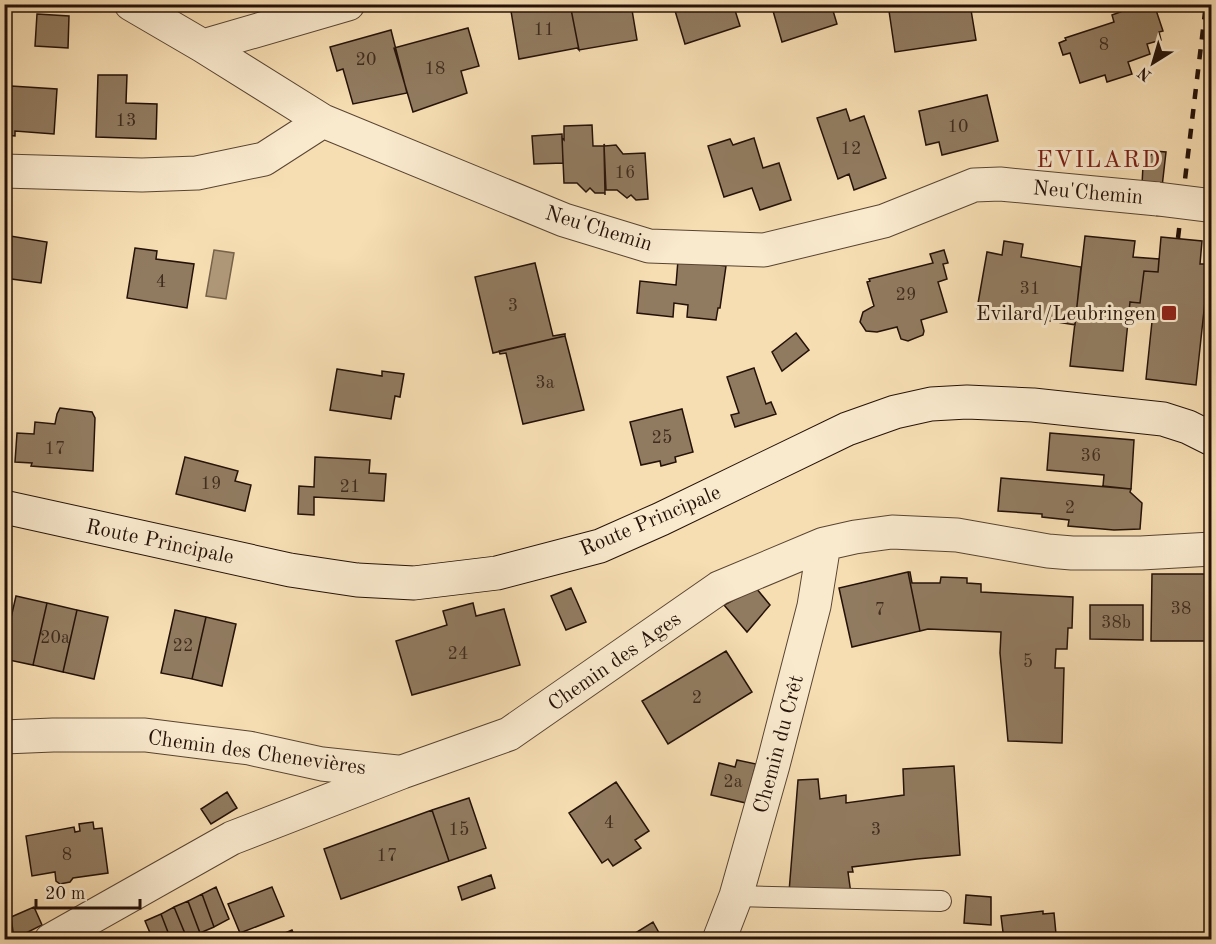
<svg xmlns="http://www.w3.org/2000/svg" width="1216" height="944" viewBox="0 0 1216 944" font-family="'Old Standard TT',serif">
	<rect width="100%" height="100%" fill="#f6ddb2"/>
	<filter id="stains"><feTurbulence type="fractalNoise" baseFrequency=".00333" numOctaves="4"/><feColorMatrix values="0 0 0 0 .2 0 0 0 0 .09 0 0 0 0 .02 0 0 0 .5 -.17"/></filter>
	<radialGradient id="worn" r=".72"><stop offset=".6" stop-color="#630" stop-opacity="0"/><stop offset="1" stop-color="#630" stop-opacity=".3"/></radialGradient>
	<!-- water -->
	<path fill="#af9878" stroke="#77624b" stroke-width="1.5" d="M214 250 234 253 226 299 206 296Z"/>
	<!-- building -->
	<path fill="#917b60" stroke="#241108" stroke-width="1.5" d="M564 4H570L579 50 577 48 519 59 511 11 537 6 538 9Z
		M570 4H631L637 40 579 50Z
		M673 4H733L740 26 685 44Z
		M771 4H831L837 24 782 42Z
		M888 4H915L916 7 930 4H970L976 40 895 52Z
		M1142 4H1154L1163 31 1159 32 1161 40 1147 44 1150 54 1128 62 1132 74 1107 82 1105 75 1080 83 1070 53 1063 55 1059 43 1066 40 1065 38 1114 22 1112 15Z
		M37 14 69 16 68 48 35 46Z
		M468 28 479 66 461 71 467 93 413 112 394 48Z
		M391 30 407 93 353 104 343 69 337 71 330 47Z
		M98 75H127L126 103 157 104 156 139 96 137Z
		M11 86 57 89 54 134 15 131V136L4 135V92H11Z
		M987 95 998 141 942 155 939 142 926 145 919 111Z
		M846 109 850 121 864 116 886 178 854 190 849 174 838 179 817 118Z
		M592 125 593 146H604L605 195V193H595L590 188 586 192 577 183H564L562 138 564 140V126Z
		M562 134 563 163 534 164 532 136Z
		M754 138 763 168 779 163 791 200 760 210 752 188 724 197 708 146 730 139 733 145Z
		M604 144 605 146 616 145 623 154 645 153 648 199 636 200 631 195 627 198 617 190H606Z
		M1154 151 1166 152 1162 187 1142 185 1143 165Z
		M4 235 47 242 41 283 4 278Z
		M1085 236 1135 241 1133 257 1159 259 1158 272 1144 271 1140 303 1130 302 1123 371 1070 366Z
		M1161 237 1202 241 1200 264H1209L1196 385 1146 379 1153 312 1129 311 1130 302 1140 303 1144 271 1158 272Z
		M1004 241 1023 244 1021 257 1081 267 1075 325 977 309 987 252 1002 255Z
		M135 248 157 251 156 259 194 264 187 308 127 298Z
		M944 250 948 263 943 264 947 279 938 282 947 312 921 320 924 331 923 335 908 341 901 339 897 327 877 332 866 331 860 322 863 312 874 306 867 282 870 281 869 279 933 263 930 254Z
		M678 260 726 266 720 308H718L716 320 687 317 688 305 674 303 673 317 637 313 640 281 676 285Z
		M535 263 553 336 565 334V336L493 353 475 277Z
		M796 333 809 350 782 371 772 352Z
		M565 336 584 410 523 424 506 353 500 354 499 351Z
		M754 368 766 404 771 402 776 414 735 427 731 415 739 413 727 377Z
		M337 369 382 376V371L404 374 400 397 395 396 391 419 330 410Z
		M60 408 92 412 95 418 93 471 31 466 32 463 15 462 17 433 34 434 35 422 55 424 57 414Z
		M682 409 693 452 675 457 676 462 661 466 660 461 641 465 630 422Z
		M1050 433 1134 440 1131 489 1103 486 1104 475 1047 470Z
		M185 457 238 471 235 481 251 485 245 511 176 494Z
		M315 457 370 460 369 473 386 474 384 501 314 497V515L298 514 299 486 314 487Z
		M1001 478 1131 489 1130 492 1142 503 1140 529 1114 530 1068 526 1069 520 1042 517V514L998 511Z
		M908 572 920 631 852 647 839 588Z
		M908 572H910L912 583H940L941 577 967 578V583L981 584V592L1073 597 1072 628H1068L1067 649H1056L1055 668H1064L1062 743 1008 741 1000 653 1001 632 928 629 920 631Z
		M1152 574H1212V641H1151Z
		M571 588 586 622 566 630 551 596Z
		M756 588 770 605 747 632 724 605Z
		M16 596 47 603 33 665 4 659V648Z
		M47 603 77 610 63 672 33 665Z
		M473 603 476 616 504 609 520 665 412 695 396 641 447 625 443 611Z
		M1090 605H1143V640L1090 639Z
		M77 610 108 617 94 679 63 672Z
		M175 610 206 617 192 679 161 673Z
		M206 617 236 624 222 686 192 679Z
		M726 651 752 692 668 744 642 701Z
		M737 760 756 764 746 803 711 795 719 763 735 767Z
		M954 766 960 855 917 859 852 867 853 872H848L851 894 789 892 798 780 818 779 820 799 846 795V803L904 795 903 769Z
		M616 782 649 831 635 840 641 848 613 866 608 859 602 863 569 813Z
		M227 792 237 808 211 824 201 809Z
		M469 798 486 848 449 861 432 810Z
		M432 810 449 861 341 899 324 849Z
		M93 822 94 829 102 828 108 873 73 878 70 882 60 884 56 881 55 872 32 876 26 836 74 827 75 832 80 831 79 824Z
		M491 875 495 888 462 900 458 887Z
		M216 887 229 919 214 927 202 894Z
		M272 887 284 916 240 933 228 904Z
		M202 894 214 927 200 933 188 901Z
		M966 895 991 897V925L964 923Z
		M188 901 200 933 193 937 192 934 186 936 174 907Z
		M34 907 42 925 14 939 11 917Z
		M174 907 186 936 179 940H171L161 914Z
		M1043 911V914L1054 913 1056 934 1046 935V940H1004L1001 916Z
		M161 914 171 940H153L145 921Z
		M653 922 663 940H624Z
		M292 930 296 940H269Z"/>
	<g fill="none" stroke-linecap="round" stroke-linejoin="round">
		<defs>
			<path id="lane" d="M736 896 941 901"/>
			<path id="street" d="M131 4 203 46 323 121 564 220 649 246 764 250 884 221 974 185 1000 184 1158 199
				M203 46 348 4
				M4 171 142 175 197 173 264 159 323 121
				M4 737 53 735H145L249 748 322 764 397 772
				M51 940 232 838 402 772 509 734 719 588 824 544 855 537 892 532 957 535 1048 551 1072 553H1141L1212 549
				M719 940 736 896 773 765 814 606 824 544"/>
			<path id="secondary" d="M4 507 290 570 357 580 414 583 497 573 600 546 661 519 847 429 895 412 931 404 967 402 1033 405 1163 419 1188 427 1212 439"/>
		</defs>
		<!-- lane casing -->
		<use href="#lane" stroke="#584432" stroke-width="22"/>
		<!-- street casing -->
		<use href="#street" stroke="#584432" stroke-width="35"/>
		<!-- secondary casing -->
		<use href="#secondary" stroke="#241108" stroke-width="35"/>
		<!-- lane -->
		<use href="#lane" stroke="#f9e9cd" stroke-width="20"/>
		<!-- street -->
		<use href="#street" stroke="#f9e9cd" stroke-width="33"/>
		<!-- secondary -->
		<use href="#secondary" stroke="#f9e9cd" stroke-width="33"/>
		<!-- rail -->
		<path stroke="#241108" stroke-width="4.5" stroke-dasharray="10 10" stroke-linecap="butt" d="M1178 238 1206 4"/>
		<defs>
			<path id="street-bridge" d="M1158 199 1206 205"/>
		</defs>
		<!-- street-bridge casing -->
		<use href="#street-bridge" stroke="#584432" stroke-width="35" stroke-linecap="butt"/>
		<!-- street-bridge -->
		<use href="#street-bridge" stroke="#f9e9cd" stroke-width="33"/>
	</g>
	<!-- markers -->
	<rect fill="#8f2418" stroke="#f9e9cd" stroke-width="2" x="1161" y="305" width="16" height="16" rx="3"/>
	<g text-anchor="middle" stroke-width="6" stroke-linejoin="round" paint-order="stroke">
		<!-- number labels -->
		<g font-size="18" fill="#3f2c1e">
			<text x="544" y="35">11</text>
			<text x="1104" y="50">8</text>
			<text x="366" y="65">20</text>
			<text x="435" y="74">18</text>
			<text x="126" y="126">13</text>
			<text x="958" y="132">10</text>
			<text x="851" y="154">12</text>
			<text x="625" y="178">16</text>
			<text x="161" y="287">4</text>
			<text x="1030" y="294">31</text>
			<text x="906" y="300">29</text>
			<text x="513" y="311">3</text>
			<text x="545" y="388">3a</text>
			<text x="662" y="443">25</text>
			<text x="55" y="454">17</text>
			<text x="1091" y="461">36</text>
			<text x="211" y="489">19</text>
			<text x="350" y="492">21</text>
			<text x="1070" y="513">2</text>
			<text x="1181" y="614">38</text>
			<text x="880" y="615">7</text>
			<text x="1116" y="628">38b</text>
			<text x="55" y="643">20a</text>
			<text x="183" y="651">22</text>
			<text x="458" y="659">24</text>
			<text x="1028" y="667">5</text>
			<text x="697" y="703">2</text>
			<text x="733" y="787">2a</text>
			<text x="609" y="828">4</text>
			<text x="459" y="835">15</text>
			<text x="876" y="835">3</text>
			<text x="67" y="860">8</text>
			<text x="387" y="861">17</text>
		</g>
		<!-- street labels -->
		<g font-size="21" fill="#241108" stroke="#f9e9cd">
			<text transform="translate(1088 192) rotate(5)" y="7">Neu'Chemin</text>
			<text transform="translate(599 228) rotate(17)" y="7">Neu'Chemin</text>
			<text transform="translate(650 520) rotate(-23)" y="7">Route Principale</text>
			<text transform="translate(160 541) rotate(12)" y="7">Route Principale</text>
			<text transform="translate(614 661) rotate(-35)" y="7">Chemin des Ages</text>
			<text transform="translate(778 744) rotate(-75)" y="7">Chemin du Crêt</text>
			<text transform="translate(257 752) rotate(8)" y="7">Chemin des Chenevières</text>
		</g>
		<!-- poi labels -->
		<g font-size="21" fill="#241108" stroke="#f9e9cd" text-anchor="end">
			<text x="1156" y="320">Evilard/Leubringen</text>
		</g>
		<!-- quarter labels -->
		<g font-size="24" letter-spacing="1.5" fill="#7a1f14" stroke="#f9e9cd">
			<text x="1099" y="167">EVILARD</text>
		</g>
	</g>
	<!-- margin -->
	<rect width="1216" height="944" fill="none" stroke="#f6ddb2" stroke-width="24"/>
	<rect x="6" y="6" width="1204" height="932" fill="none" stroke="#241108" stroke-width="3"/>
	<rect x="12" y="12" width="1192" height="920" fill="none" stroke="#241108" stroke-width="1.5"/>
	<!-- north arrow -->
	<g transform="translate(1153 63) rotate(217)" stroke="#f9e9cd" stroke-width="4.5" paint-order="stroke">
	<path d="M0-4.5L10 22L0 15L-10 22Z" fill="#241108"/>
	<text y="-9" font-size="16" font-weight="bold" text-anchor="middle" fill="#241108">N</text>
	</g>
	<!-- scale -->
	<path d="M36 899v9h104v-9" fill="none" stroke="#241108" stroke-width="3"/>
	<text x="45" y="899" font-size="18" fill="#241108" stroke="#f9e9cd" stroke-width="4.5" paint-order="stroke">20 m</text>
	<rect width="100%" height="100%" filter="url(#stains)"/>
	<rect width="100%" height="100%" fill="url(#worn)"/>
</svg>
